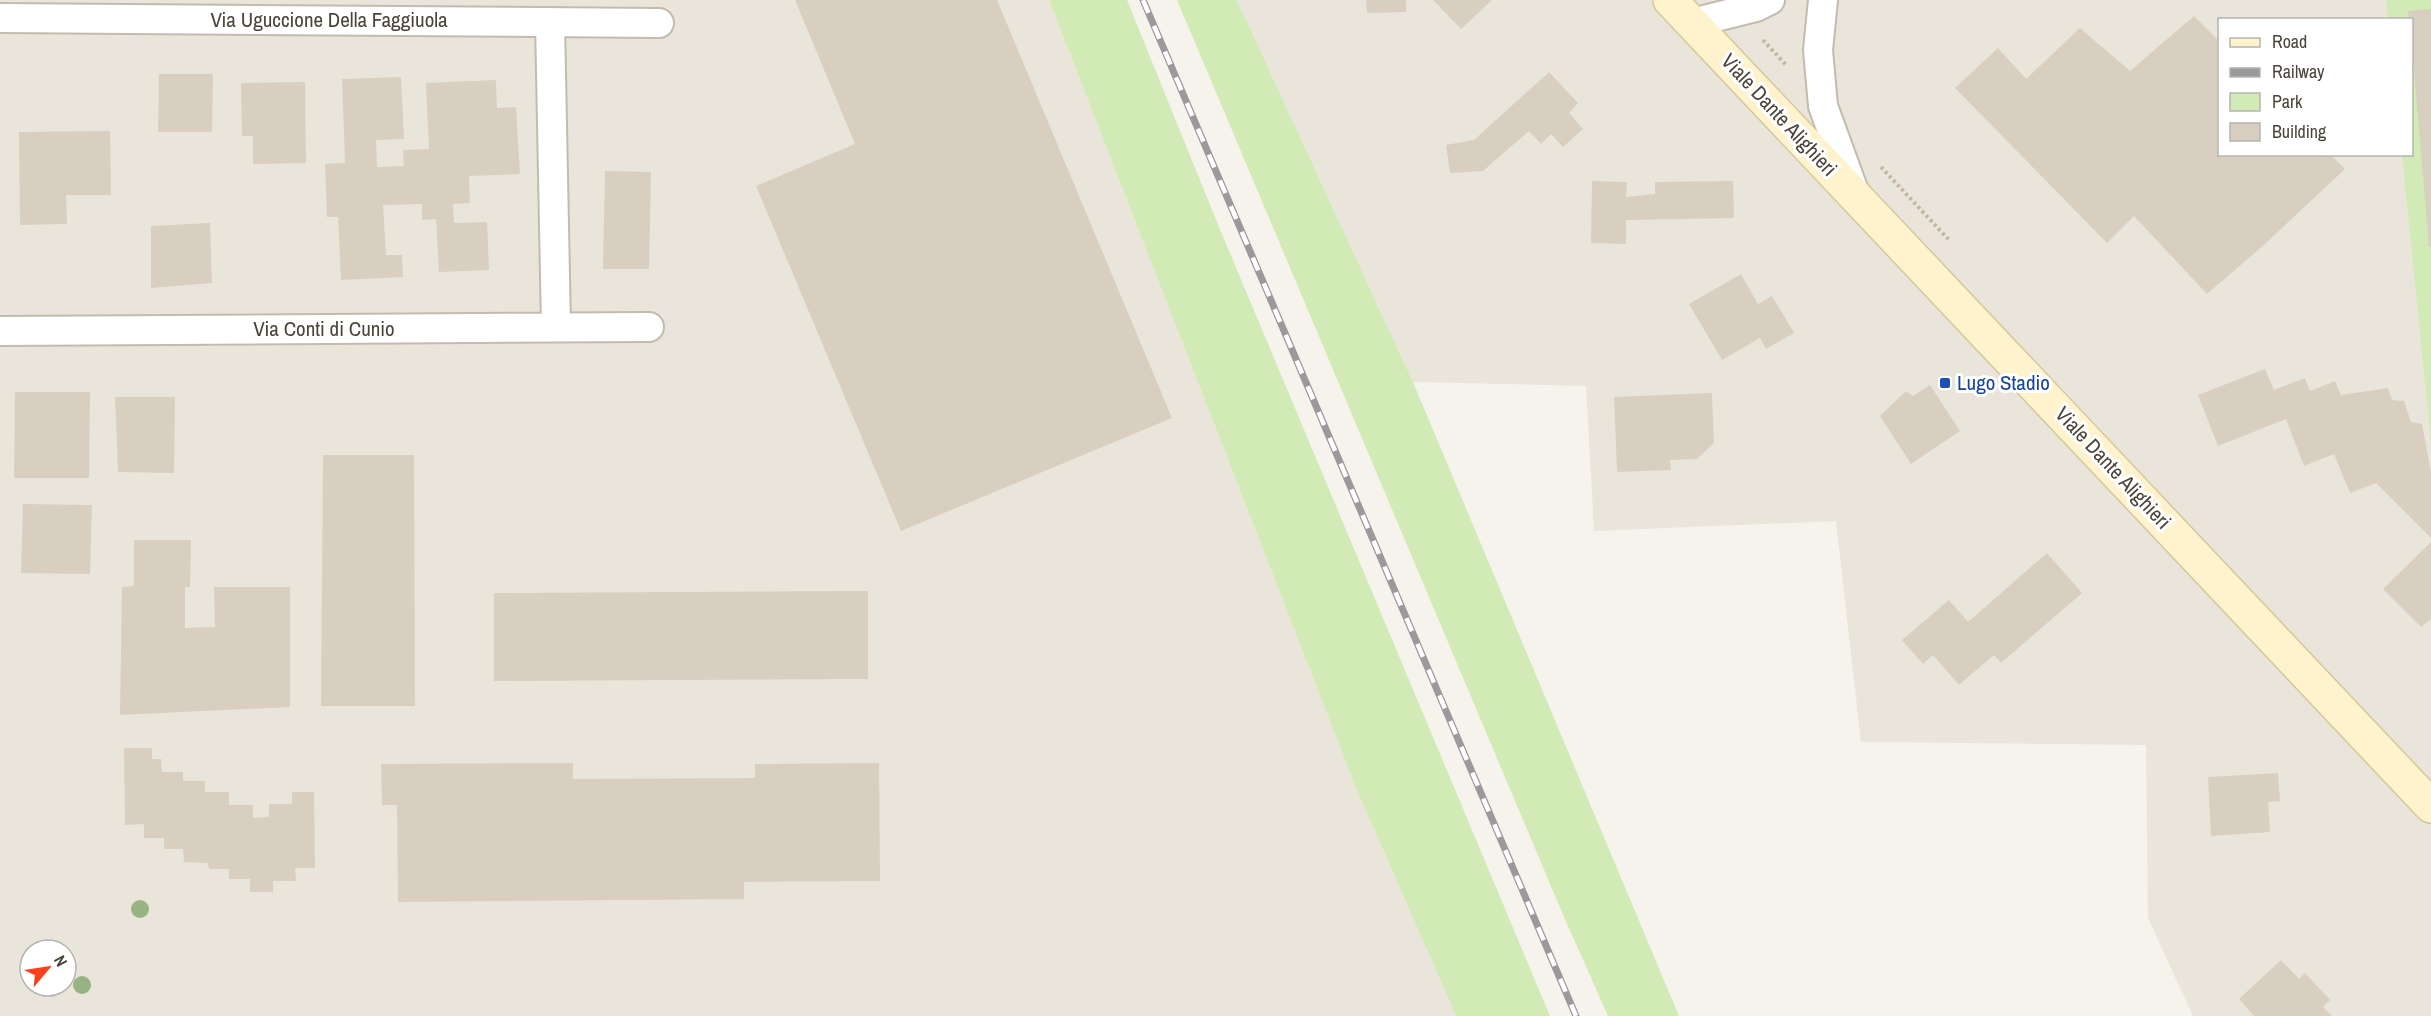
<svg xmlns="http://www.w3.org/2000/svg" width="2431" height="1016" viewBox="0 0 2431 1016" font-family="'Archivo Narrow',sans-serif">
	<rect width="100%" height="100%" fill="#f6f3ec"/>
	<!-- residential -->
	<path fill="#eae5da" fill-rule="evenodd" d="M0 0H1049L1356 788 1456 1016H0ZM30 950H66V986H30Z
		M1237 0H2431V1016H2193L2148 918 2146 745 1861 742 1836 521 1594 531 1586 386 1413 382ZM2220 20H2412V154H2220Z"/>
	<!-- green -->
	<path fill="#d2eab5" d="M1049 0H1127L1219 227 1550 1016H1456L1356 788Z
		M1177 0H1237L1413 382 1679 1016H1608L1564 917Z
		M2386 0H2431V444L2402 155 2412 154V20L2388 19Z"/>
	<!-- building -->
	<path fill="#d8cfc1" d="M795 0H997L1172 418 901 531 756 186 855 144Z
		M1366 0H1406V12L1367 13Z
		M1433 0H1492L1461 29Z
		M2431 9V247H2429L2412 46V20H2409L2408 11Z
		M2194 16 2220 42V154H2330L2345 169 2265 244 2207 294 2134 216 2107 243 1955 88 1998 48 2026 79 2080 28 2130 71Z
		M1549 72 1578 103 1569 113 1583 129 1563 147 1551 134 1541 144 1529 131 1483 171 1450 173 1446 145 1474 140Z
		M159 74H213L212 132H158Z
		M401 77 404 139 376 140 377 167 404 166 403 150 429 149 426 83 496 80 497 108 516 107 520 174 469 176 470 203 453 204 454 223 487 222 489 270 439 272 436 219 422 220V204L383 205 386 255H402L403 277 341 280 338 217H327L325 164 345 163 342 79Z
		M305 82 306 163 253 164V136H242L241 83Z
		M110 131 111 195H66L67 224 20 225 19 132Z
		M605 171 651 172 649 269H603Z
		M1592 181 1627 182 1626 197 1655 194V182L1733 181 1734 218 1626 220V244L1591 243Z
		M210 223 212 283 151 288V226Z
		M1741 274 1758 304 1772 296 1794 333 1766 349 1760 338 1722 360 1689 304Z
		M2265 369 2274 390 2305 378 2310 391 2335 381 2341 395 2388 388 2392 400 2404 401 2411 422 2422 424 2431 472V538L2376 483 2350 493 2334 454 2304 466 2286 419 2218 446 2198 395Z
		M1930 385 1960 431 1911 464 1880 416 1906 391 1913 396Z
		M15 392H90L89 478H14Z
		M1712 393 1714 443 1697 459 1670 460 1671 470 1617 472 1614 397Z
		M115 397H175L174 473 118 472Z
		M323 455H414L415 706H321Z
		M23 504 92 505 90 574 21 573Z
		M134 540H191L190 587H185V628L215 627 214 587H290V707L120 715 122 587 134 586Z
		M2431 542V619L2421 627 2383 589Z
		M2047 553 2082 593 2001 663 1994 655 1959 685 1933 655 1923 664 1902 640 1949 600 1968 622Z
		M868 591V679L494 681V593Z
		M124 748H152V759H161L162 772H183V781H205V792H229V805H253V818L269 817V804H292V792H314L315 868H295L296 881H273V892H250V879H229V869H209L208 863 184 862 183 849H164V838H144V824L125 825Z
		M573 763V779L755 778V764L879 763 880 881 744 882V899L398 902 397 805H382L381 764Z
		M2278 773 2280 801 2268 802 2270 832 2211 836 2208 777Z
		M2281 960 2299 979 2305 973 2330 1000 2323 1007 2332 1016H2254L2239 999Z"/>
	<g fill="none" stroke-linecap="round" stroke-linejoin="round">
		<defs>
			<path id="street" d="M1823 0 1818 50 1823 106 1855 194
				M0 18 659 23
				M550 22 556 327
				M1692 23 1756 7 1770 0
				M0 331 649 327"/>
			<path id="secondary" d="M1670 0 2431 806"/>
		</defs>
		<!-- street casing -->
		<use href="#street" stroke="#c2bbae" stroke-width="32"/>
		<!-- secondary casing -->
		<use href="#secondary" stroke="#d6c79b" stroke-width="36"/>
		<!-- path -->
		<path stroke="#c4b79f" stroke-width="4" stroke-dasharray="3 3" stroke-linecap="butt" d="M1763 40 1786 65
			M1881 167 1950 241"/>
		<!-- street -->
		<use href="#street" stroke="#fff" stroke-width="28"/>
		<!-- secondary -->
		<use href="#secondary" stroke="#fff3cd" stroke-width="33"/>
		<defs>
			<path id="rail" d="M1143 0 1576 1016"/>
		</defs>
		<!-- rail casing -->
		<use href="#rail" stroke="#9a9a9a" stroke-width="7"/>
		<!-- rail -->
		<use href="#rail" stroke="#fff" stroke-width="4.5" stroke-dasharray="14" stroke-linecap="butt"/>
	</g>
	<!-- trees -->
	<g fill="#97b381">
		<circle cx="140" cy="909" r="9"/>
		<circle cx="82" cy="985" r="9"/>
	</g>
	<!-- markers -->
	<rect fill="#1a4fb4" stroke="#fff" stroke-width="2" x="1939" y="377" width="12" height="12" rx="3"/>
	<g text-anchor="middle" stroke-width="6" stroke-linejoin="round" paint-order="stroke">
		<!-- street labels -->
		<g font-size="21" fill="#4b4439" stroke="#fff">
			<text x="329" y="27">Via Uguccione Della Faggiuola</text>
			<text transform="translate(1779 115) rotate(47)" y="7">Viale Dante Alighieri</text>
			<text x="324" y="336">Via Conti di Cunio</text>
			<text transform="translate(2113 468) rotate(47)" y="7">Viale Dante Alighieri</text>
		</g>
		<!-- transit labels -->
		<g font-size="21" fill="#164399" stroke="#fff" text-anchor="start">
			<text x="1957" y="390">Lugo Stadio</text>
		</g>
	</g>
	<!-- legend -->
	<rect x="2218" y="18" width="195" height="138" fill="#ffffff" stroke="#b7b4b0" stroke-width="1.5"/>
	<rect x="2230" y="38" width="30" height="9" fill="#fff3cd" stroke="#b7b4b0" stroke-width="1.5"/>
	<text x="2272" y="48" font-size="18" fill="#4b4439">Road</text>
	<rect x="2230" y="68" width="30" height="9" fill="#9a9a9a" stroke="#b7b4b0" stroke-width="1.5"/>
	<text x="2272" y="78" font-size="18" fill="#4b4439">Railway</text>
	<rect x="2230" y="93" width="30" height="18" fill="#d2eab5" stroke="#b7b4b0" stroke-width="1.5"/>
	<text x="2272" y="108" font-size="18" fill="#4b4439">Park</text>
	<rect x="2230" y="123" width="30" height="18" fill="#d8cfc1" stroke="#b7b4b0" stroke-width="1.5"/>
	<text x="2272" y="138" font-size="18" fill="#4b4439">Building</text>
	<!-- north arrow -->
	<g transform="translate(48 968) rotate(61)"><circle r="28" fill="#ffffff" stroke="#b7b4b0" stroke-width="1.5"/>
	<path d="M0-4.5L10 22L0 15L-10 22Z" fill="#fc3f1d"/>
	<text y="-9" font-size="16" font-weight="bold" text-anchor="middle" fill="#4b4439">N</text>
	</g>
</svg>
